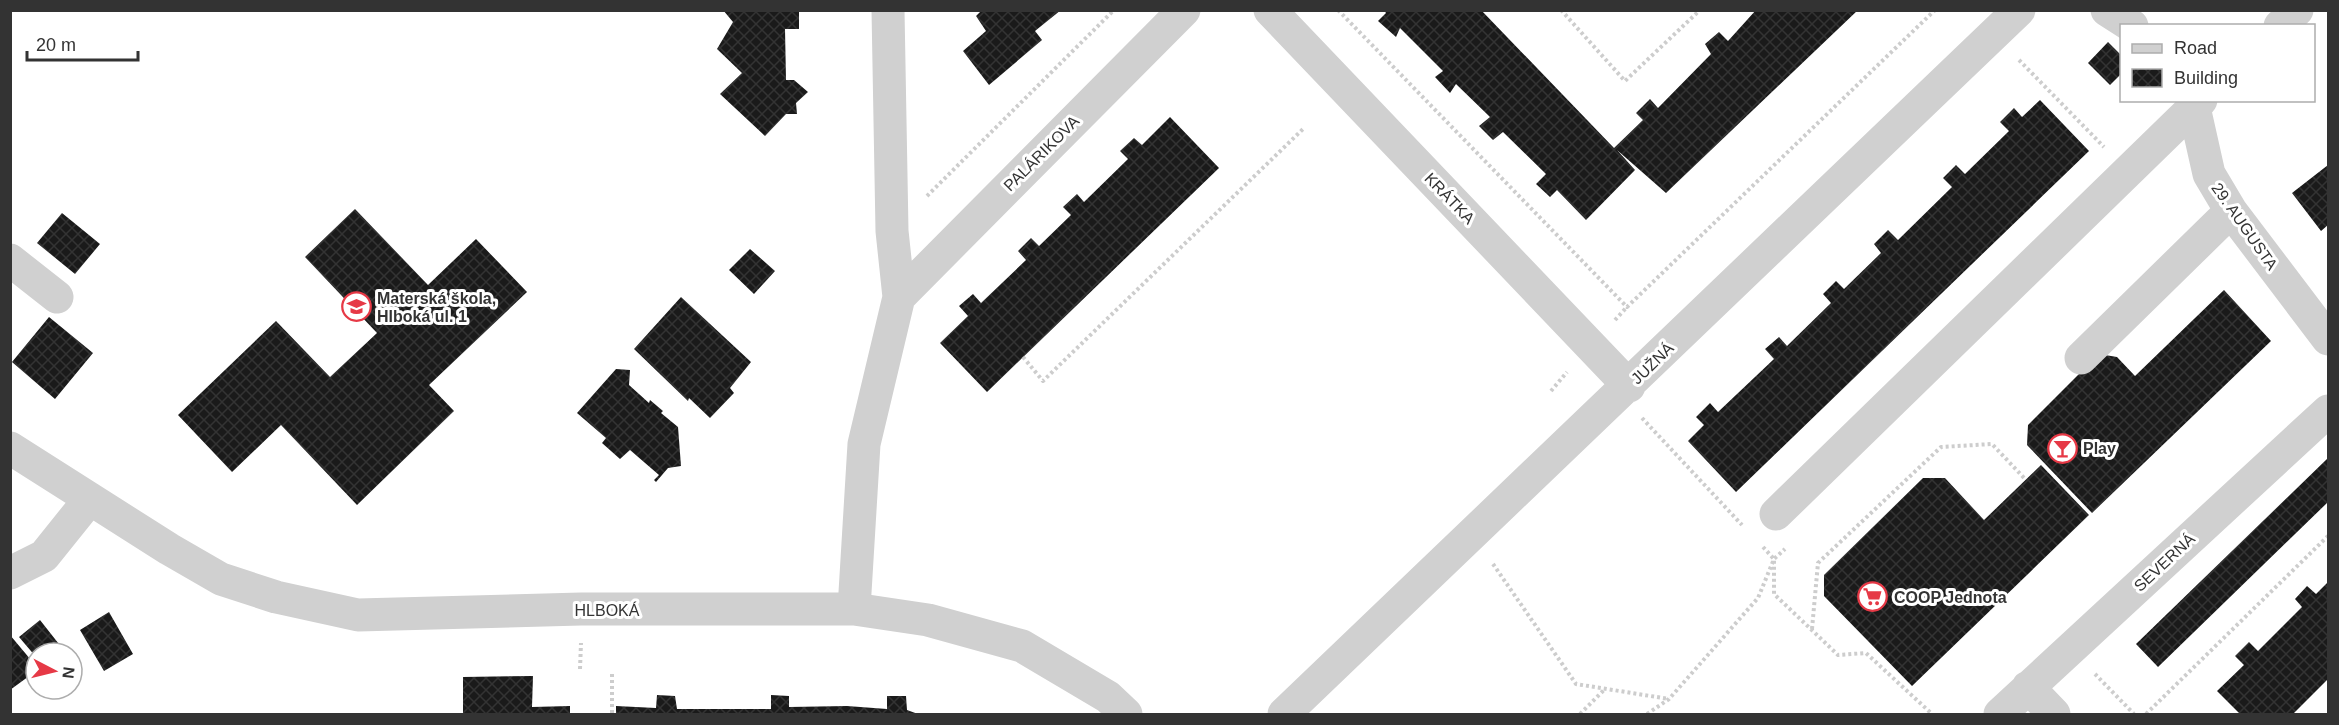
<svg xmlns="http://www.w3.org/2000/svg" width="2339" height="725" viewBox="0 0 2339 725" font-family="Arial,sans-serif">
	<defs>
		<pattern id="building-cross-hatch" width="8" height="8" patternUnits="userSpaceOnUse" patternTransform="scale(1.5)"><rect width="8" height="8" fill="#1a1a1a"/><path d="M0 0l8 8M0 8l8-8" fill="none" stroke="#333"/></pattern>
	</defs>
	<rect width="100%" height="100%" fill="#fff"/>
	<!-- building -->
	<path fill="url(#building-cross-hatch)" d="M723 10H799V29H785L786 80H794L808 92 796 103 797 114H786L765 136 720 94 742 73 717 49 733 22Z
		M982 10H1061L1035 31 1042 40 989 85 963 51 986 31 976 16Z
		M1384 10H1481L1614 148 1643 120 1636 113 1650 99 1658 108 1711 54 1705 44 1719 32 1728 41 1756 10H1858L1666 193 1617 150 1635 170 1586 220 1557 190 1550 197 1536 184 1546 174 1503 132 1493 140 1479 126 1490 117 1456 84 1450 93 1435 77 1443 71 1400 28 1396 37 1378 21 1386 13Z
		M2108 42 2121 55V74L2110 85 2088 63Z
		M2040 100 2089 151 1736 492 1688 441 1704 425 1696 417 1710 403 1718 412 1774 359 1765 349 1779 337 1787 346 1831 303 1823 294 1836 281 1844 289 1881 253 1874 244 1888 230 1898 240 1952 187 1943 178 1956 165 1965 174 2009 131 2000 122 2014 108 2022 117Z
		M1170 117 1219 168 987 392 940 343 968 316 959 306 973 294 981 303 1026 260 1018 251 1031 238 1039 246 1071 215 1063 207 1077 194 1084 202 1128 159 1120 151 1134 138 1142 145Z
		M2328 165V225L2321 231 2292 193Z
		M355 209 428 285 476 239 527 292 429 385 454 411 357 505 281 425 232 472 178 415 276 321 330 377 377 333 305 257Z
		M62 213 100 244 75 274 37 243Z
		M750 249 775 271 754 294 729 270Z
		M2224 290 2271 341 2092 513 2027 445 2028 425 2099 354 2117 357 2135 376Z
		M681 297 751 362 730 388 734 393 710 418 689 398 688 401 634 349Z
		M49 317 93 353 55 399 12 362Z
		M616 369 630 370 629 385 649 403 650 400 663 411 661 413 678 427 681 466 668 468 656 482 654 480 659 475 630 450 620 459 602 443 606 438 577 413Z
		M2328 458V502L2158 667 2136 644Z
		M2041 465 2089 515 1912 686 1824 596V575L1923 478H1945L1984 520Z
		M2328 582V679L2293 714H2240L2217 691 2244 665 2235 656 2249 642 2258 651 2302 607 2295 599 2307 586 2316 594Z
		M109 612 133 654 104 671 80 630Z
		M40 620 66 653H36V657L19 637Z
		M10 635 36 666V671L10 690Z
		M533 676 532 707 570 706V714H463V677Z
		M657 695 675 696 677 709H771V695L789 696V707L847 706 887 709V696H906L907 710 918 714H616V706L656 708Z"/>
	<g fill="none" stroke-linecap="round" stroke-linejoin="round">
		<!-- path -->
		<path stroke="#cdcdcd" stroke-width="4" stroke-dasharray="3 3" stroke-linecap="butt" d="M1338 10 1627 307 1935 10
			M1561 10 1625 81 1700 10
			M2019 60 2104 147
			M927 196 1114 10
			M1615 320 1627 307
			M1023 357 1043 381 1303 129
			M1551 391 1567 372
			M1642 418 1742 525
			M1763 547 1774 559V594L1838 655 1866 653 1932 714
			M1493 564 1576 684 1669 699
			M1812 629 1818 563 1941 447 1992 444 2026 480
			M580 669 581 643
			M612 674V714
			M2095 674 2134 714
			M1580 714 1604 690
			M1647 714 1669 699 1758 598 1774 559 1785 549
			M2146 714 2328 536"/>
		<!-- minor -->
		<path stroke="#d0d0d0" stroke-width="33" d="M888 10 892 231 899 297
			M1270 10 1629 386
			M2107 10 2132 26
			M2280 26 2297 10
			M2201 100 2194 107 2209 174 2231 211 2328 339
			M10 260 57 297
			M2081 358 2231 211
			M10 448 169 549 221 579 276 597 358 615 581 609H854L928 620 1022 646 1108 697 1126 714
			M1776 514 2194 107
			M10 573 44 556 89 500
			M854 609 864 444 899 297 1184 10
			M2028 687 2054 714
			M1284 714 2019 10
			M2000 714 2328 411"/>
	</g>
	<!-- icons -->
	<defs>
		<symbol id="school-ring" viewBox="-11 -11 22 22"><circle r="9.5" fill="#fff" stroke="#e63946" stroke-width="1.5"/><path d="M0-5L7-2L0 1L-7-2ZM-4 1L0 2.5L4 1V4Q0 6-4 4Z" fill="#e63946"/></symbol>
		<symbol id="bar-ring" viewBox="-11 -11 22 22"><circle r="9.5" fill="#fff" stroke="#e63946" stroke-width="1.5"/><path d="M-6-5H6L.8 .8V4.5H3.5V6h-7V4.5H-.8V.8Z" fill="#e63946"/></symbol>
		<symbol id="supermarket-ring" viewBox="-11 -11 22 22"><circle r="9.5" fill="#fff" stroke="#e63946" stroke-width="1.5"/><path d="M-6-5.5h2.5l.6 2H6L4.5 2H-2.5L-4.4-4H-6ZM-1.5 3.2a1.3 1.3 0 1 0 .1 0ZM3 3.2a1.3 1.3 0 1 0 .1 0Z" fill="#e63946"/></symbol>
	</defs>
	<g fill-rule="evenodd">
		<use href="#school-ring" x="340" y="290" width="33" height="33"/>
		<use href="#bar-ring" x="2046" y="432" width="33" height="33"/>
		<use href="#supermarket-ring" x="1856" y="580" width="33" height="33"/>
	</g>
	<g text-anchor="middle" stroke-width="6" stroke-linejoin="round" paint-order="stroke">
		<!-- street labels -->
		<g font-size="16" fill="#333" stroke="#fff">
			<text transform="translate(1041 153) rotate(-45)" y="6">PALÁRIKOVA</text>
			<text transform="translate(1450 198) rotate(46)" y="6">KRÁTKA</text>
			<text transform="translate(2245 226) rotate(55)" y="6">29. AUGUSTA</text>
			<text transform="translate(1652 363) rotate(-44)" y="6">JUŽNÁ</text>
			<text transform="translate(2164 562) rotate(-43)" y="6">SEVERNÁ</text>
			<text x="607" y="616">HLBOKÁ</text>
		</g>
		<!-- poi labels -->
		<g font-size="16" font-weight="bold" fill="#333" stroke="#fff" text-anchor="start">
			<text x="377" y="304">Materská škola,<tspan x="377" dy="18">Hlboká ul. 1</tspan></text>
			<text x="2083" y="454">Play</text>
			<text x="1894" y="603">COOP Jednota</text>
		</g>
	</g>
	<!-- border -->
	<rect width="2339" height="725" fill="none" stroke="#333333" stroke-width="24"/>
	<!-- legend -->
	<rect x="2120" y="24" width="195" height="78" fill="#ffffff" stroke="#adadad" stroke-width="1.5"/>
	<rect x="2132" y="44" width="30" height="9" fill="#d0d0d0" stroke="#adadad" stroke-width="1.5"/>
	<text x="2174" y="54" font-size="18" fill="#333333">Road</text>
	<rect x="2132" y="69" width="30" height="18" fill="url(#building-cross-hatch)" stroke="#adadad" stroke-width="1.5"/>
	<text x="2174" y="84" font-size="18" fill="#333333">Building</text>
	<!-- north arrow -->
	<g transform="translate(54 671) rotate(97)"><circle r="28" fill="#ffffff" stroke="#adadad" stroke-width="1.5"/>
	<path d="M0-4.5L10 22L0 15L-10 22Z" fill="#e63946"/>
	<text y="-9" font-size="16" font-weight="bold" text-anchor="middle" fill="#333333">N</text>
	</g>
	<!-- scale -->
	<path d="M27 51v9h111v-9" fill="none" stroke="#333333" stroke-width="3"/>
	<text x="36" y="51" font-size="18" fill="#333333" stroke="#ffffff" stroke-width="4.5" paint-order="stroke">20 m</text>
</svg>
